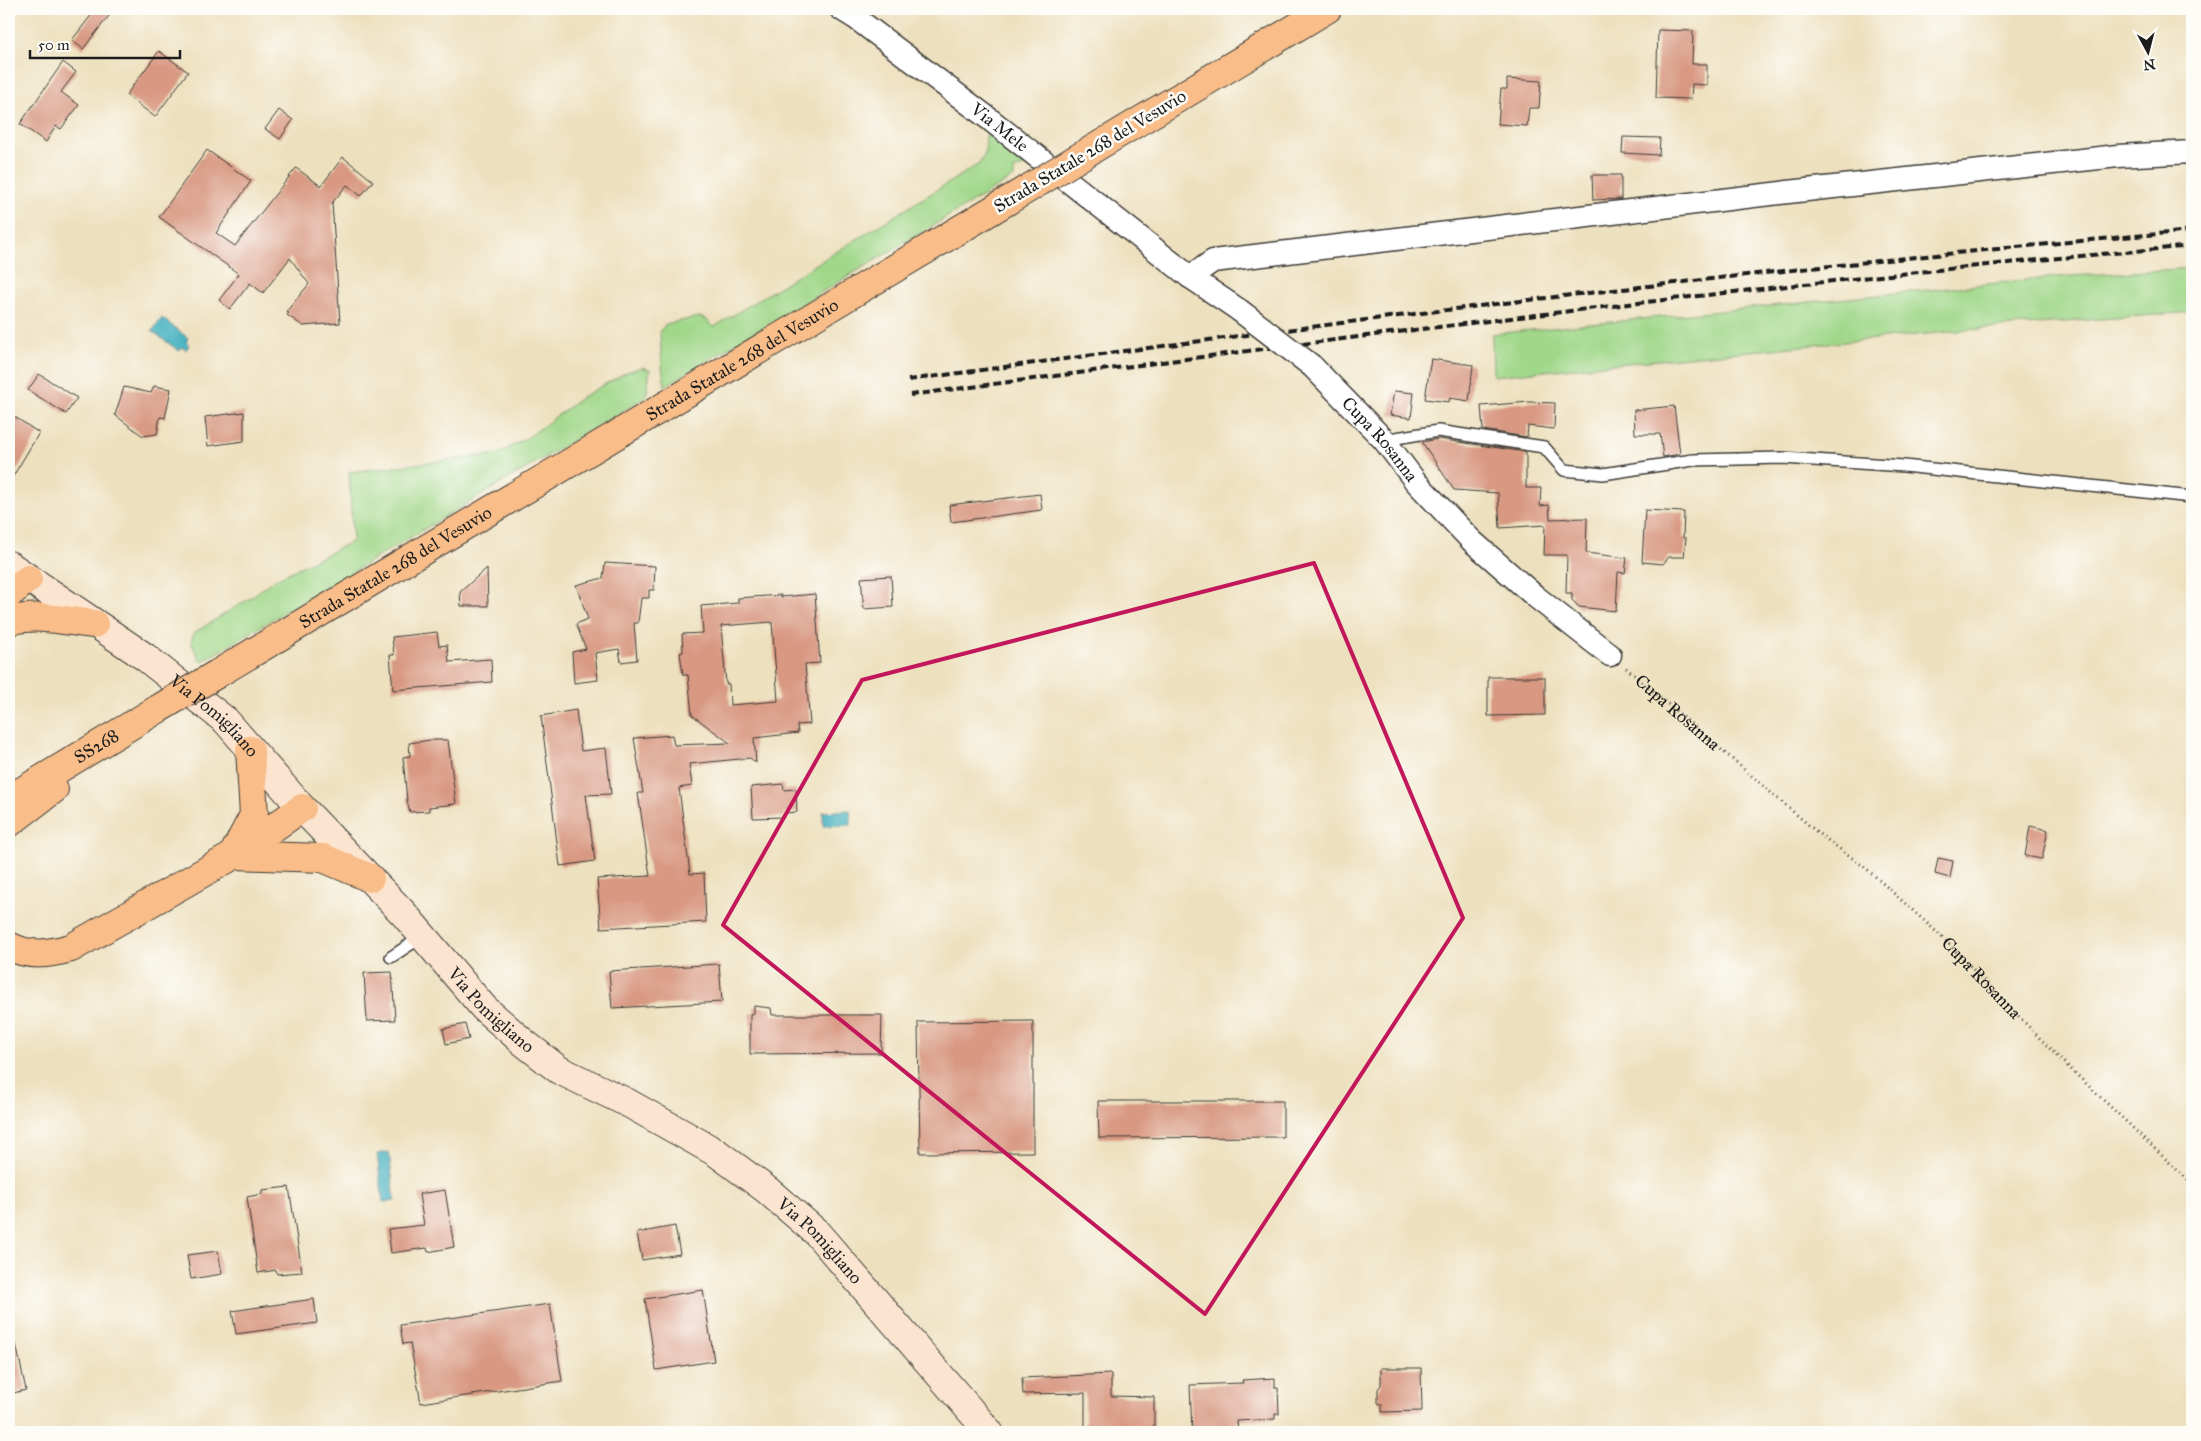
<svg xmlns="http://www.w3.org/2000/svg" width="2201" height="1441" viewBox="0 0 2201 1441" font-family="'IM FELL Great Primer',serif">
	<rect width="100%" height="100%" fill="#fdfcf7"/>
	<filter id="ink" filterUnits="userSpaceOnUse"><feTurbulence type="fractalNoise" baseFrequency=".02" numOctaves="2"/><feDisplacementMap in="SourceGraphic" scale="10" xChannelSelector="R" yChannelSelector="G"/><feConvolveMatrix kernelMatrix="1 2 1 2 8 2 1 2 1" color-interpolation-filters="sRGB"/></filter>
	<filter id="wash" filterUnits="userSpaceOnUse"><feTurbulence type="fractalNoise" baseFrequency=".0096" numOctaves="4" result="noise"/><feDisplacementMap in="SourceGraphic" scale="20" xChannelSelector="R" yChannelSelector="G"/><feGaussianBlur stdDeviation="1.12" result="paint"/><feColorMatrix in="noise" values="0 0 0 0 0 0 0 0 0 0 0 0 0 0 0 0 0 1.4 0 .05"/><feComposite in="paint" operator="in"/></filter>
	<g filter="url(#wash)">
		<rect width="100%" height="100%" fill="#ede0be"/>
		<!-- green -->
		<path fill="#a0d789" stroke="#5e7a52" d="M997 134 1034 161 1014 170V177L665 386 662 366 660 331 666 324 699 317 706 319 714 327 979 164 985 154 986 135Z
			M2192 268V312L1999 327 1493 376 1492 334 2057 277Z
			M642 367 650 370 646 397 201 662 191 642 194 633 250 598 272 581 353 541 349 472 498 454 530 436 582 397 627 372Z"/>
		<!-- water -->
		<path fill="#43b0bf" stroke="#30666e" d="M162 318 188 338 186 342 189 345 186 350 182 347 179 351 152 331Z
			M850 810 851 825 823 826V812Z
			M389 1152 395 1201 383 1202 377 1154Z"/>
		<g id="blocks">
			<!-- building -->
			<path fill="#d89882" fill-rule="evenodd" d="M96 9H108L112 12 83 49 72 40Z
				M1658 30 1693 31 1692 64H1707V85L1692 84 1691 99 1656 98Z
				M159 51 188 72 155 117 126 95Z
				M63 62 76 72 61 92 79 105 61 129 56 126 46 142 20 124Z
				M1507 79 1541 81 1539 108H1529L1527 126 1498 124 1501 89H1507Z
				M279 110 293 120 280 139 265 129Z
				M1623 137 1660 138 1659 155 1622 153Z
				M207 150 251 181 216 233 235 246 296 168 321 186 343 157 373 181 361 196 347 185 332 203 340 323 303 326 287 315 289 313 286 312 309 284 290 258 263 293 250 283 230 309 219 300 239 274 159 217Z
				M1592 175H1621V199L1593 200Z
				M1431 359 1473 365 1469 401 1450 398 1449 402 1425 399Z
				M39 374 77 398 66 414 28 390Z
				M154 386 171 389 165 418 160 417 157 434 143 436 115 415 124 387 151 393Z
				M1394 391 1414 393 1411 418 1390 415Z
				M1529 402 1555 403 1554 429 1528 426 1527 437 1483 430 1481 406Z
				M1674 406 1680 454 1663 457 1660 434H1635L1634 410Z
				M244 412V441L208 446 205 417Z
				M9 413 39 433 9 483Z
				M1438 439 1526 452V488H1541L1540 506 1549 505 1550 519 1587 518 1586 553 1627 558 1625 573 1618 572 1616 611 1579 607 1572 600V593H1566L1567 555H1544L1545 525 1500 528 1498 493 1454 490 1422 442Z
				M1040 494 1042 510 951 522 949 505Z
				M1645 510 1684 512 1683 538H1686L1684 557H1669L1663 564 1642 562Z
				M605 563 655 566 654 590H649V598H641L638 623H634L637 660 621 662 619 649 595 653 598 680 574 683 572 652 586 649 576 624 588 619 576 585 603 578Z
				M487 568 488 606H461L460 592Z
				M891 576 893 607 864 609 861 578Z
				M815 594 820 663 805 664 810 724 797 725 798 733 754 738 756 763 750 758 689 764 692 786 679 788 690 874 704 873 706 922 601 928 597 879 650 876 638 793H643L634 738 672 735 674 745 730 743 692 715 688 675H683L680 653 683 652 682 634 703 633 701 606 738 603V598L781 595V597ZM772 622 778 701 730 705 729 684H726L721 626Z
				M437 632 439 646 447 645 449 662 491 659 492 682 393 690 390 655H394L392 637Z
				M1488 677H1545V715L1488 716Z
				M576 710 581 751 606 748 611 794 586 795 595 861 560 866 541 716Z
				M431 740H448L456 804 429 807V811L410 812 407 801 403 757 410 756 409 743Z
				M783 784 784 790 796 789 797 812 784 813V817L753 818 751 787Z
				M2030 826 2048 830 2042 859 2025 856Z
				M1938 858 1953 861 1950 878 1935 874Z
				M719 964 722 1002 612 1008 609 971Z
				M392 972 395 1020 367 1021 364 973Z
				M754 1006 771 1008 772 1015H882L881 1053 750 1054V1014L754 1013Z
				M1033 1021V1152L920 1153 918 1022Z
				M465 1024 469 1039 446 1044 443 1029Z
				M1098 1101H1283V1137L1099 1138Z
				M289 1187 302 1272 277 1274 276 1270 258 1273 247 1197 262 1194V1190Z
				M445 1190 454 1247 428 1252 427 1248 391 1253 388 1229 424 1225 419 1194Z
				M675 1226 680 1254 642 1260 637 1233Z
				M218 1251 222 1274 191 1279 187 1255Z
				M703 1290 714 1361 656 1370 645 1299Z
				M314 1299 317 1323 236 1334 232 1311Z
				M550 1304 562 1381 421 1403 410 1343 403 1344 400 1325Z
				M16 1344 26 1390 9 1394V1345Z
				M1381 1368H1421L1422 1411 1382 1412V1404L1378 1403V1389L1381 1385Z
				M1111 1374V1396L1154 1397V1431L1085 1432V1393L1023 1394 1022 1378Z
				M1275 1378V1388H1278L1279 1414H1275V1419L1237 1421 1238 1432H1192L1190 1385 1243 1383 1242 1380Z"/>
		</g>
	</g>
	<g filter="url(#ink)">
		<use href="#blocks" fill-opacity="0" stroke="#3b3934" stroke-width="1"/>
		<g fill="none" stroke-linecap="round" stroke-linejoin="round">
			<defs>
				<path id="lane" d="M1384 440 1438 431 1544 447 1564 470 1603 474 1693 460 1783 458 1904 466 2192 497
					M391 957 423 936"/>
				<g id="street">
					<path id="s2" d="M841 9 857 19 988 118 1190 277 1239 310"/>
					<path d="M1190 277 1213 261 1788 192 2118 156 2192 152"/>
					<path id="s3" d="M1312 366 1384 440 1416 482 1472 541 1536 597 1610 655"/>
				</g>
				<g id="secondary">
					<path id="s4" d="M9 565 145 657 226 721 302 808 404 914 484 1008 523 1042 559 1070 628 1103 717 1153 767 1190 816 1232 989 1432"/>
				</g>
				<g id="highway">
					<path d="M1078 158 1327 9"/>
					<path d="M9 594 28 579"/>
					<path d="M9 621C36 613 66 621 94 624"/>
					<path id="s5" d="M217 674 1039 182"/>
					<path id="s6" d="M9 799 158 709"/>
					<path d="M9 823 54 789"/>
					<path d="M235 851 254 815 250 750"/>
					<path d="M234 855 323 858 370 878"/>
					<path d="M9 946C29 957 49 954 71 948L234 855 302 808"/>
				</g>
			</defs>
			<!-- lane casing -->
			<use href="#lane" stroke="#3b3934" stroke-width="14"/>
			<!-- street casing -->
			<use href="#street" stroke="#3b3934" stroke-width="25"/>
			<!-- secondary casing -->
			<use href="#secondary" stroke="#3b3934" stroke-width="30"/>
			<!-- highway casing -->
			<use href="#highway" stroke="#3b3934" stroke-width="30"/>
			<!-- path -->
			<path stroke="#3b3934" stroke-width="3" stroke-dasharray="1 4" stroke-linecap="butt" id="s1" d="M1626 668 1818 833 1867 869 1941 936 2058 1057 2192 1184"/>
			<!-- lane -->
			<use href="#lane" stroke="#fff" stroke-width="11"/>
			<!-- street -->
			<use href="#street" stroke="#fff" stroke-width="22"/>
			<!-- secondary -->
			<use href="#secondary" stroke="#fce5d0" stroke-width="28"/>
			<!-- highway -->
			<use href="#highway" stroke="#f8bd89" stroke-width="28"/>
			<!-- rail -->
			<path stroke="#1c1c1c" stroke-width="4" stroke-dasharray="8 4" stroke-linecap="butt" d="M908 380C1335 322 1763 268 2192 231
				M910 395C1337 339 1763 283 2192 246"/>
			<defs>
				<path id="street-bridge" d="M1239 310 1312 366"/>
				<path id="highway-bridge" d="M1039 182 1078 158
					M158 709 217 674"/>
			</defs>
			<!-- street-bridge casing -->
			<use href="#street-bridge" stroke="#3b3934" stroke-width="25" stroke-linecap="butt"/>
			<!-- highway-bridge casing -->
			<use href="#highway-bridge" stroke="#3b3934" stroke-width="30" stroke-linecap="butt"/>
			<!-- street-bridge -->
			<use href="#street-bridge" stroke="#fff" stroke-width="22"/>
			<!-- highway-bridge -->
			<use href="#highway-bridge" stroke="#f8bd89" stroke-width="28"/>
		</g>
	</g>
	<!-- marked area -->
	<path fill="none" stroke="#c2185b" stroke-width="4" stroke-linejoin="round" d="M1314 563 1463 918 1205 1314 723 925 862 680Z"/>
	<g text-anchor="middle" stroke-width="5" stroke-linejoin="round" paint-order="stroke">
		<!-- street labels -->
		<g font-size="18" fill="#1c1c1c" stroke="#fdfcf7">
			<text dy="6" stroke="none"><textPath href="#s2" startOffset="198">Via Mele</textPath></text>
			<text transform="translate(1090 151) rotate(-31)" y="6">Strada Statale 268 del Vesuvio</text>
			<text dy="6" stroke="none"><textPath href="#s5" startOffset="612">Strada Statale 268 del Vesuvio</textPath></text>
			<text dy="6" stroke="none"><textPath href="#s3" startOffset="100">Cupa Rosanna</textPath></text>
			<text dy="6" stroke="none"><textPath href="#s5" startOffset="208">Strada Statale 268 del Vesuvio</textPath></text>
			<text dy="6" stroke="none"><textPath href="#s1" startOffset="68">Cupa Rosanna</textPath></text>
			<text dy="6" stroke="none"><textPath href="#s4" startOffset="255">Via Pomigliano</textPath></text>
			<text dy="6" stroke="none"><textPath href="#s6" startOffset="102">SS268</textPath></text>
			<text dy="6" stroke="none"><textPath href="#s1" startOffset="472">Cupa Rosanna</textPath></text>
			<text dy="6" stroke="none"><textPath href="#s4" startOffset="660">Via Pomigliano</textPath></text>
			<text dy="6" stroke="none"><textPath href="#s4" startOffset="1065">Via Pomigliano</textPath></text>
		</g>
	</g>
	<!-- margin -->
	<rect width="2201" height="1441" fill="none" stroke="#fdfcf7" stroke-width="30"/>
	<!-- north arrow -->
	<g transform="translate(2148 52) rotate(173)" stroke="#fdfcf7" stroke-width="4" paint-order="stroke">
	<path d="M0-4L9 19L0 12L-9 19Z" fill="#1c1c1c"/>
	<text y="-8" font-size="14" font-weight="bold" text-anchor="middle" fill="#1c1c1c">N</text>
	</g>
	<!-- scale -->
	<path d="M30 50v8h150v-8" fill="none" stroke="#1c1c1c" stroke-width="2.5"/>
	<text x="38" y="50" font-size="15" fill="#1c1c1c" stroke="#fdfcf7" stroke-width="4" paint-order="stroke">50 m</text>
</svg>
